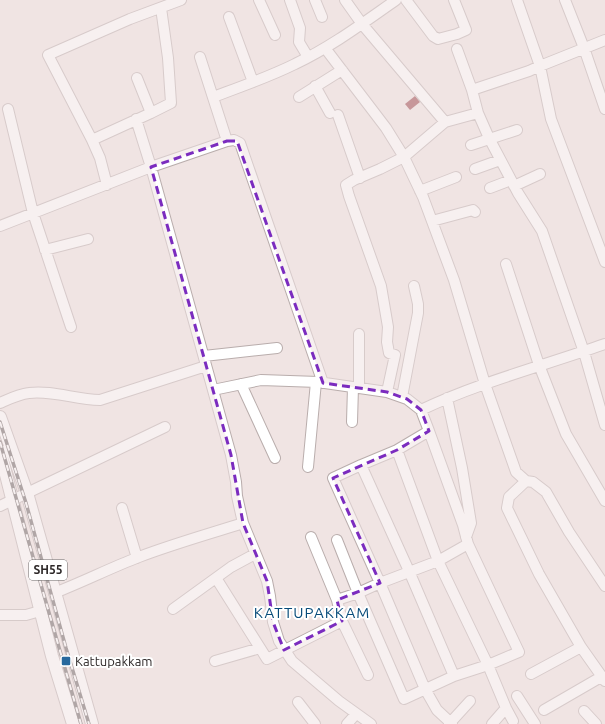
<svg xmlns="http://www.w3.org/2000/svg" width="605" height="724" viewBox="0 0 605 724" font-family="Ubuntu,sans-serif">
	<rect width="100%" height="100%" fill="#f0e4e3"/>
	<!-- building -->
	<path fill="#943b40" d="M415 96 420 102 410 110 405 104Z"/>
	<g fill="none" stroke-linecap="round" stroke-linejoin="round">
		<defs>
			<path id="minor" d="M259 0 275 35
				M290 0 300 28 299 42 308 57
				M315 0 322 17
				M345 0 362 24 445 122
				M406 0 433 36 438 39 457 34 466 30 454 0
				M517 0 540 66 551 119 605 262
				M565 0 584 48 605 109
				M229 17 253 82
				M325 48 386 128 404 157 423 197 454 280 485 384 516 472 526 481 533 482 546 492 569 532 605 586
				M457 49 472 90 478 113 489 138 518 193 542 231 584 352 605 425
				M315 86 330 113
				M472 90 529 71 540 66 605 40
				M213 97C240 87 269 77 295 64 331 47 363 23 396 0
				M299 97 342 70
				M8 109 33 213 71 327
				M151 113 171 103 168 58 161 8
				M338 115 360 178
				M136 119 151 167 231 455 236 482 237 496 243 523 267 581 270 596 273 622 279 641 292 661 339 701 371 724
				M92 140 151 113 137 78
				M227 141 234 140 240 143 323 383
				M471 145 517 130
				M475 169 500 160
				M107 185 100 158 92 140 48 55 130 19 181 0
				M514 186 540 174
				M490 188 511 180
				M420 191 456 177
				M432 221 473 210 475 212
				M0 226 151 167 227 141 200 57
				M45 250 88 239
				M506 264 539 365 566 434 605 501
				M204 356 277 348
				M241 384 275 458
				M359 388V334
				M213 390 261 380 318 382 387 392 407 399 421 410C480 382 543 366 605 344
				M387 392 395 355 389 353 387 342 388 327 381 286 349 196 346 185 354 180 380 169 404 157 445 122 478 113
				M402 397 418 313V304L414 286
				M447 398 462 468 471 523 466 537
				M0 403C9 399 19 394 29 393 53 390 76 400 100 400L206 366
				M421 410 429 431 397 450 438 561 488 665 506 708 513 721
				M352 422 353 387
				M397 450 361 465 333 478 380 583 425 689 437 710 452 724
				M361 465 409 571 454 676
				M308 467 316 382
				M526 481 509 497 507 508 539 574 581 647 605 681
				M0 506 165 427
				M122 508 137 558
				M311 537 337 600 342 621 368 675
				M337 540 358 593 404 699 454 676 488 665 519 652 468 544 463 525 429 431
				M216 578 267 659 342 621
				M54 593C83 582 110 568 139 557 173 544 209 534 243 523
				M337 600 358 593 380 583 438 561 468 544
				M173 609 231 567 255 554
				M0 615H26L40 611
				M215 661 260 648
				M531 674 581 647
				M517 696 535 724
				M298 702 315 724
				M544 710 601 677
				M584 711 596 724
				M347 724 356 714
				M449 724 470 701
				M492 724 506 708"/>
			<path id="major" d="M0 417 27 493 92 724
				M0 451 52 656 73 724"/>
		</defs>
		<!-- minor casing -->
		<use href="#minor" stroke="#b9adac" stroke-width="12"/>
		<!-- major casing -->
		<use href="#major" stroke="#b9adac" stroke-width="14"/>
		<!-- minor -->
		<use href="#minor" stroke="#fff" stroke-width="10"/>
		<!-- major -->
		<use href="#major" stroke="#fff" stroke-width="12"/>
		<defs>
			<path id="rail" d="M0 422 26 503 66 648 89 724
				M0 442 81 724"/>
		</defs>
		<!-- rail casing -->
		<use href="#rail" stroke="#625b5b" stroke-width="3.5"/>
		<!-- rail -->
		<use href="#rail" stroke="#fff" stroke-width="2" stroke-dasharray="6" stroke-linecap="butt"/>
	</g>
	<!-- marked area -->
	<path d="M0 0H605V724H0ZM227 141H237L323 383 387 392 407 399 421 410 429 431 397 450 333 478 380 583 337 600 342 621 284 650 273 622 267 581 243 523 231 455 151 167Z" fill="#f0e4e3" fill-opacity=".55" fill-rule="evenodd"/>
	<path fill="none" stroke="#7b2cbf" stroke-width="3" stroke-dasharray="8 5" stroke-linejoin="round" d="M227 141H237L323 383 387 392 407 399 421 410 429 431 397 450 333 478 380 583 337 600 342 621 284 650 273 622 267 581 243 523 231 455 151 167Z"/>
	<!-- markers -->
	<rect fill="#26689d" stroke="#fff" stroke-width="1.5" x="61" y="656" width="10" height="10" rx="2"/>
	<g text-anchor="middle" stroke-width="4" stroke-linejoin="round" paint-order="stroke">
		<!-- shield labels -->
		<rect fill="#fff" stroke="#6b6868" stroke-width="1" x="29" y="560" width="38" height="20" rx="3"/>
		<g font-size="12" font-weight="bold" fill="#2c2727">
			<text x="48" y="574">SH55</text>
		</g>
		<!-- poi labels -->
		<g font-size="13" fill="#2c2727" stroke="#fff" text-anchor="start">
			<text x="75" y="666">Kattupakkam</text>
		</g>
		<!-- quarter labels -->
		<g font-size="15" letter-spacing="1" fill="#064a79" stroke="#fff">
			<text x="312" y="618">KATTUPAKKAM</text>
		</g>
	</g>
</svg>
